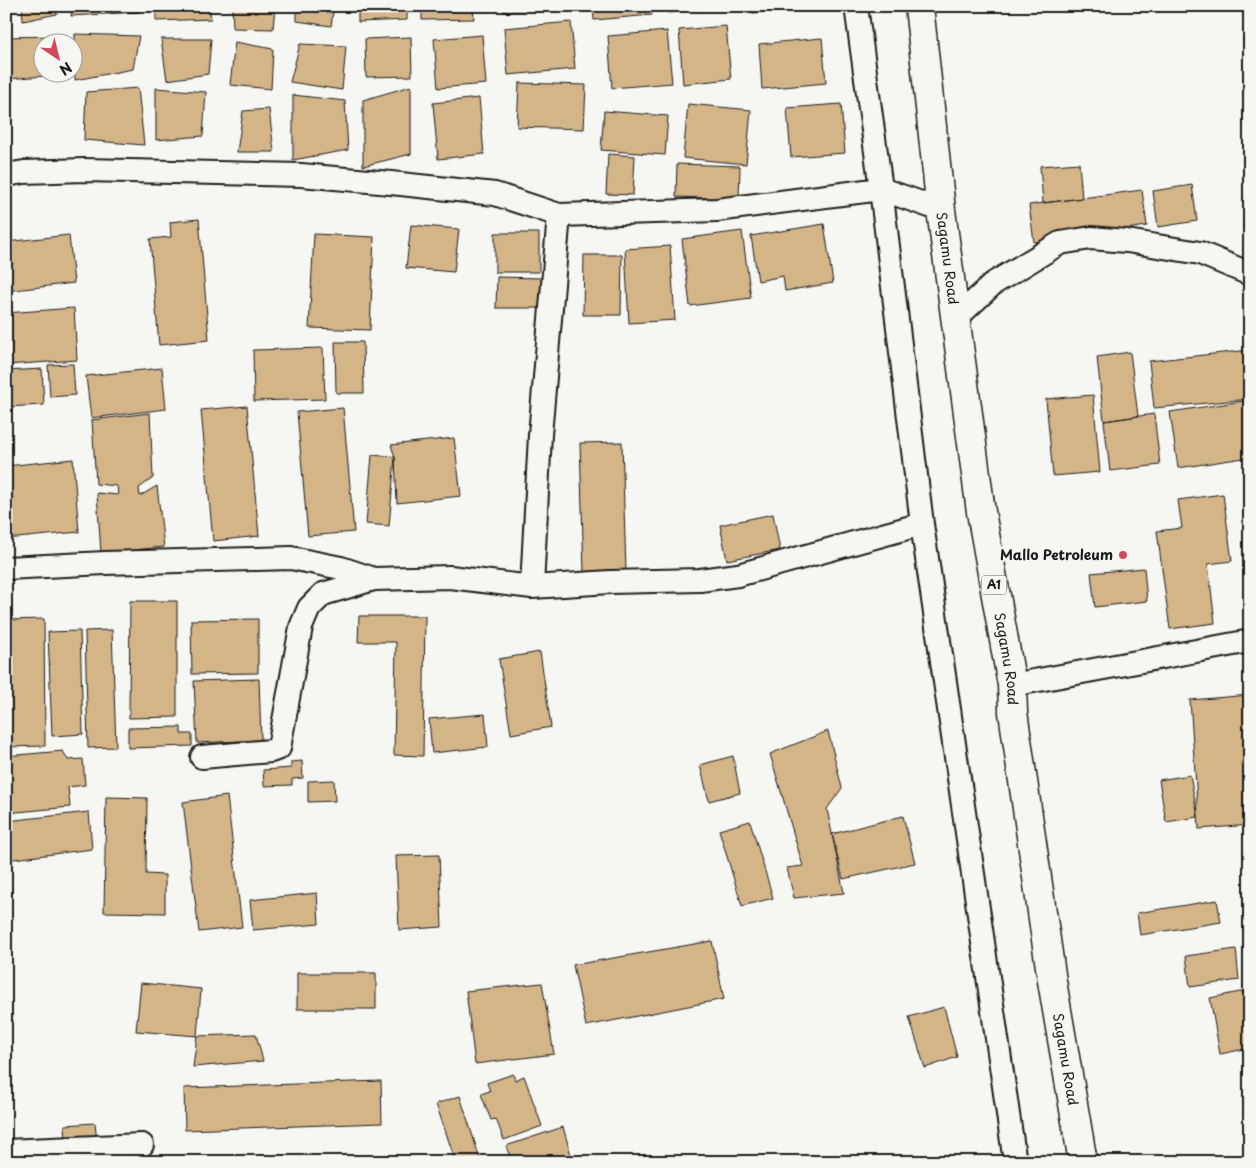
<svg xmlns="http://www.w3.org/2000/svg" width="1256" height="1168" viewBox="0 0 1256 1168" font-family="'Playpen Sans',sans-serif">
	<rect width="100%" height="100%" fill="#f6f6f2"/>
	<filter id="ink" filterUnits="userSpaceOnUse"><feTurbulence type="fractalNoise" baseFrequency=".02" numOctaves="2"/><feDisplacementMap in="SourceGraphic" scale="10" xChannelSelector="R" yChannelSelector="G"/><feConvolveMatrix kernelMatrix="1 2 1 2 8 2 1 2 1" color-interpolation-filters="sRGB"/></filter>
	<g filter="url(#ink)">
		<!-- building -->
		<path fill="#d4b588" stroke="#1c1c1c" d="M22 6H57V14L23 21Z
			M72 6H138L139 12 71 16Z
			M156 6H209L211 19 156 21Z
			M232 6H275L273 29 233 28Z
			M297 6H334L331 26 297 21Z
			M358 6H407V20L358 22Z
			M422 6H473L474 19 422 20Z
			M504 6H568L504 12Z
			M593 6H651L652 15 594 20Z
			M667 6H728V7L668 13Z
			M752 6H819V7L752 13Z
			M571 22 575 69 508 75 504 28Z
			M726 26 731 79 683 84 679 30Z
			M667 31 672 83 612 88 608 36Z
			M75 34 139 36 133 69 75 80Z
			M482 35 486 84 438 88 434 39Z
			M57 36V42H42V72H58V75L6 79V37Z
			M411 37 412 76 366 77 365 39Z
			M822 38 826 83 762 89 759 44Z
			M161 39H211L208 74 167 80Z
			M235 42 273 49 271 89 230 85Z
			M300 44 346 46 342 90 290 82Z
			M1250 76V114L1244 77Z
			M519 83 586 85 584 129 517 127Z
			M411 86V154L363 166V100Z
			M138 88 144 145 84 140 86 92Z
			M156 88 206 92 203 136 156 140Z
			M293 95 345 101 348 150 293 160Z
			M479 98 484 154 438 159 433 103Z
			M688 104 751 110 746 164 683 158Z
			M841 104 845 153 791 157 787 108Z
			M269 109 274 152H237L243 111Z
			M604 111 668 116 665 155 601 150Z
			M608 154 635 156 633 195 606 194Z
			M1079 163 1082 198 1043 203 1040 166Z
			M677 164 740 166 739 199 676 197Z
			M1192 185 1197 221 1158 227 1153 191Z
			M1142 190 1147 226 1034 242 1029 205Z
			M199 219 209 340 159 345 150 239 171 237 170 222Z
			M824 224 833 283 785 291 783 276 758 281 751 236Z
			M411 225 459 229 454 272 406 268Z
			M742 231 751 298 690 306 682 239Z
			M495 233H539V272H495Z
			M314 234 374 237 370 330 309 328Z
			M69 235 74 283 6 291V242Z
			M670 246 675 320 629 323 625 249Z
			M584 255H622L621 315H583Z
			M497 277 542 278V308H496Z
			M74 308 77 360 6 365V313Z
			M335 342H363L364 393H336Z
			M323 348 325 399 254 401 253 350Z
			M1250 350V399L1154 408 1149 361Z
			M1130 352 1138 416 1104 421 1097 357Z
			M73 364 75 395 50 397 48 365Z
			M162 368 166 409 91 418 86 376Z
			M42 369 44 405 6 407V371Z
			M1093 395 1100 472 1053 476 1046 399Z
			M1250 400V457L1178 468 1170 412Z
			M247 406 259 536 213 541 201 410Z
			M343 408 354 532 308 536 297 412Z
			M150 413 153 478 139 488 140 496 157 486 164 547 101 553 97 493 118 495 117 486 96 484 92 420Z
			M1154 414 1160 465 1110 471 1104 421Z
			M454 438 461 496 397 503 395 457 391 445Z
			M622 442 626 571 584 573 580 443Z
			M372 455 395 457 389 526 366 524Z
			M73 459 79 532 6 539V466Z
			M1223 494 1232 561 1208 564 1215 623 1170 629 1157 531 1182 528 1178 500Z
			M773 514 780 550 727 560 720 525Z
			M1144 568 1147 601 1095 607 1091 573Z
			M130 601H177V717L129 718Z
			M359 616H425L423 756 394 755 396 642H358Z
			M44 619 45 746 6 747V620Z
			M258 619V673L192 674 191 620Z
			M112 630 116 747 88 748 85 631Z
			M80 631 83 734 52 736 48 632Z
			M540 652 551 727 511 734 499 659Z
			M259 679 261 740 197 743 194 681Z
			M1250 695V825L1199 829 1190 700Z
			M485 714 488 747 432 753 429 719Z
			M181 727V734H192V746L128 748V728Z
			M828 731 842 788 827 809 844 893 794 898 787 868 803 866 770 754Z
			M63 751 68 760 83 759 85 785 68 787 70 807 6 813V756Z
			M733 756 740 793 709 801 700 765Z
			M302 761 303 778 292 779V785L264 786 263 770 291 768V762Z
			M1190 775 1198 817 1166 822 1159 780Z
			M334 780 335 801 308 802V781Z
			M227 796 242 927 199 932 183 802Z
			M106 797 147 798 146 874 165 875V913L104 912Z
			M89 812 92 849 6 860V821Z
			M903 816 915 863 843 879 832 834Z
			M750 821 773 898 742 906 719 830Z
			M439 855 442 927 399 930 396 856Z
			M317 893 319 924 253 930 250 900Z
			M1217 900 1221 922 1140 935 1137 913Z
			M712 941 724 999 586 1026 573 965Z
			M1236 949 1239 980 1190 987 1186 956Z
			M297 973H376V1009H297Z
			M141 983 201 989 197 1036 136 1031Z
			M542 983 554 1054 475 1064 466 991Z
			M1250 990V1048L1220 1054 1210 998Z
			M944 1007 957 1057 925 1068 909 1017Z
			M256 1034 263 1061 193 1067 197 1036Z
			M513 1074 515 1080 524 1076 542 1126 504 1140 496 1119 491 1120 481 1094 490 1091 487 1083Z
			M381 1081 382 1123 185 1130 184 1088Z
			M460 1096 481 1162H456L436 1104Z
			M95 1123 97 1143 66 1146 65 1125Z
			M563 1127 573 1162H512L506 1146Z"/>
		<g fill="none" stroke-linecap="round" stroke-linejoin="round">
			<defs>
				<path id="street" d="M856 6 881 189 922 524 1015 1162
					M6 175 24 172 84 170 301 175 391 183 495 194 559 215 717 210 881 189 941 210
					M955 319 994 283 1060 243 1091 238 1127 241 1200 253 1250 274
					M6 568 105 563 291 558 341 568 374 579 450 577 532 587 610 582 700 580 738 575 922 524
					M532 587 540 435 559 215
					M1012 685 1250 641
					M202 757 271 751 279 748 301 627 309 608 323 594 374 579
					M6 1151 142 1145"/>
				<g id="highway">
					<path id="s1" d="M919 6 941 210 981 512 1012 685 1013 712 1052 981 1083 1162"/>
				</g>
			</defs>
			<!-- street casing -->
			<use href="#street" stroke="#1c1c1c" stroke-width="26"/>
			<!-- highway casing -->
			<use href="#highway" stroke="#1c1c1c" stroke-width="31"/>
			<!-- street -->
			<use href="#street" stroke="#f6f6f2" stroke-width="22"/>
			<!-- highway -->
			<use href="#highway" stroke="#f6f6f2" stroke-width="28"/>
		</g>
	</g>
	<!-- markers -->
	<circle fill="#d1495b" stroke="#f6f6f2" stroke-width="2" cx="1123" cy="555" r="5"/>
	<g text-anchor="middle" stroke-width="5" stroke-linejoin="round" paint-order="stroke">
		<!-- shield labels -->
		<rect fill="#f6f6f2" stroke="#5d5d5c" stroke-width="1" x="981.5" y="575.5" width="25" height="19" rx="4"/>
		<g font-size="12" font-weight="bold" fill="#1c1c1c">
			<text x="994" y="589">A1</text>
		</g>
		<!-- street labels -->
		<g font-size="14" fill="#1c1c1c" stroke="#f6f6f2">
			<text dy="5" stroke="none"><textPath href="#s1" startOffset="254">Sagamu Road</textPath></text>
			<text dy="5" stroke="none"><textPath href="#s1" startOffset="659">Sagamu Road</textPath></text>
			<text dy="5" stroke="none"><textPath href="#s1" startOffset="1064">Sagamu Road</textPath></text>
		</g>
		<!-- poi labels -->
		<g font-size="14" font-weight="bold" fill="#1c1c1c" stroke="#f6f6f2" text-anchor="end">
			<text x="1113" y="560">Mallo Petroleum</text>
		</g>
	</g>
	<!-- margin -->
	<rect width="1256" height="1168" fill="none" stroke="#f6f6f2" stroke-width="25"/>
	<rect x="12" y="12" width="1231" height="1143" fill="none" stroke="#1c1c1c" stroke-width="2" filter="url(#ink)"/>
	<!-- north arrow -->
	<g transform="translate(58 58) rotate(145)"><circle r="24" fill="#f6f6f2" stroke="#9f9f9c"/>
	<path d="M0-4L9 19L0 12L-9 19Z" fill="#d1495b"/>
	<text y="-8" font-size="14" font-weight="bold" text-anchor="middle" fill="#1c1c1c">N</text>
	</g>
</svg>
